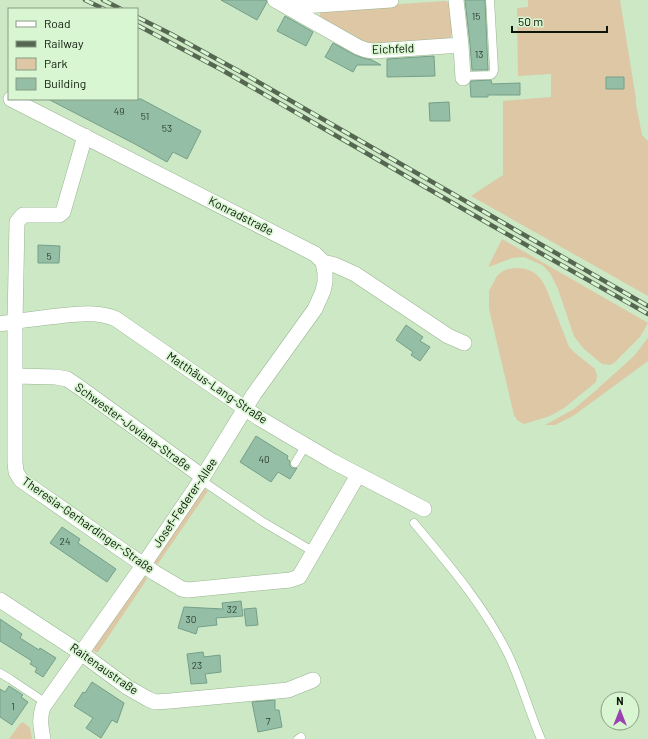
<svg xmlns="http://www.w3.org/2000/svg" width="648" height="739" viewBox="0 0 648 739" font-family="Barlow,sans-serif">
	<rect width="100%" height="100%" fill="#cce8c5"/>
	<!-- green -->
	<path fill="#ddc7a5" d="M528 0H620L636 99V104L642 135 648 141V296L471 196 503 175V101L551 97V74L518 76 517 8 528 7Z
		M445 1 448 2 451 6 452 34 450 38 446 41 375 44 367 43 324 20 320 16V13L322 10 326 9Z
		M502 239 648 323 640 337 614 363 610 365 602 364 583 348 574 336 558 289 550 273 542 265 524 257 512 258 494 265 488 267Z
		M517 268C525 268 534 271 539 277 546 285 549 296 553 306 558 319 564 333 569 347L575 353 595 369 597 376 596 382 564 408 550 416 524 424 517 420 514 415 489 309V291L497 276 503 271 508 269Z
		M648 338V361L573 416 555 425H545L574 409 594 392 634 356Z
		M201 487 208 491 157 565 155 562 154 556Z
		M140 576H145L147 579 98 652H95L93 649Z
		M23 722 30 728 32 739H9L20 724Z"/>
	<!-- building -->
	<path fill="#94bea6" stroke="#769f88" d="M221 0H266L267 2 257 20Z
		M465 0H485L488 70H472L470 44Z
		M285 16 313 32 306 46 277 31Z
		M333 43 355 55 363 58 372 60 381 65H357L353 72 325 57Z
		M434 56 435 76 387 77V59Z
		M606 77H624V89H606Z
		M491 80 492 84 520 83V95H488V97H471L470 83 471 81Z
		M48 99H141L201 131 187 159 173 152 167 162 135 144Z
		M449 102 450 121H430L429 103Z
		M38 245 60 246 59 263H38Z
		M406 325 423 337 420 341 430 347 420 361 411 355 413 352 396 340Z
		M256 436 288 456 287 459 290 461V466L292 468H297L290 479 278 472 271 482 240 462Z
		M62 527 80 539 78 543 116 569 107 582 50 543Z
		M241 601 243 616 216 618 217 625 198 627 196 634 178 628 184 607 223 609 222 603Z
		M256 608 258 625 246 626 244 609Z
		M0 619 22 634 20 638 39 650 40 648 56 658 43 677 35 672 37 668 30 664 32 661 0 641Z
		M203 652 204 657 220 655 221 672 205 674 207 683 191 684 187 654Z
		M92 682 124 703 117 723 112 720 101 738 86 728 93 718 74 706 83 692 85 693Z
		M9 686 23 695 21 697 28 702 12 725 0 717V689L5 692Z
		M275 700V710H279L282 727 258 732 252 702Z"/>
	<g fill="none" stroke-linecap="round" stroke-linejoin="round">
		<defs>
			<path id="lane" d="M463 76 491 75 493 73 494 70 490 0
				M295 463 306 445
				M201 480 263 522 314 552
				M414 523C448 564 484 605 508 654 521 681 529 711 541 739
				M0 673 10 679 46 703
				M298 739 301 737"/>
			<path id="street" d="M275 0 358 47 366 50 374 51 461 45 456 0
				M288 7 391 0
				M461 45 463 78
				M11 99 315 254 323 262 335 265 355 274 448 336 464 343
				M85 136 63 212 59 215H23L17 222 15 322V462L16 472 21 480 155 573 182 589 188 590 290 580 299 577 358 475
				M0 324C16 321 33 319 49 317 71 315 95 310 116 319L259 418 332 461 424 509
				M15 376 56 377 67 379 79 387 203 477
				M0 600 81 653 127 687 148 699 155 702 170 701 288 690 313 680
				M43 739C41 727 39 719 43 707L144 564 201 480 254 394 315 309 323 291 325 282V273L323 262"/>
		</defs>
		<!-- lane casing -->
		<use href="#lane" stroke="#99b492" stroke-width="9"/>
		<!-- street casing -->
		<use href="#street" stroke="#99b492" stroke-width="16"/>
		<!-- lane -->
		<use href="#lane" stroke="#fff" stroke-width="8"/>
		<!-- street -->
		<use href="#street" stroke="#fff" stroke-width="15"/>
		<defs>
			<path id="rail" d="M85 0 104 9
				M103 0 121 9
				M137 17 171 34 246 75 648 306
				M137 25 222 70 491 225 648 314"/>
		</defs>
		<!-- rail casing -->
		<use href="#rail" stroke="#556651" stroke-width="4.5"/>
		<!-- rail -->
		<use href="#rail" stroke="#d9f6d2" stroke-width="3" stroke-dasharray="9" stroke-linecap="butt"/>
	</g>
	<g text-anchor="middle" stroke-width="3.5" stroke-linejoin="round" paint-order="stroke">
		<!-- number labels -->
		<g font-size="10" fill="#2e4031">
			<text x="476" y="20">15</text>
			<text x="479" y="58">13</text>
			<text x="119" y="115">49</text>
			<text x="145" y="120">51</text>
			<text x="167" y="132">53</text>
			<text x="49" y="260">5</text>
			<text x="264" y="463">40</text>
			<text x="65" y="545">24</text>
			<text x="232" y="613">32</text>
			<text x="191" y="623">30</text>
			<text x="197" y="669">23</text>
			<text x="13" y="710">1</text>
			<text x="268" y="725">7</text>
		</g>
		<!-- street labels -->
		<g font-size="12" fill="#0c160a" stroke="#d9f6d2">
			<text transform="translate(393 49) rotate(-2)" y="4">Eichfeld</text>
			<text transform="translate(241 216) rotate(27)" y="4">Konradstraße</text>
			<text transform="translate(217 388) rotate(34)" y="4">Matthäus-Lang-Straße</text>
			<text transform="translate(133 427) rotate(36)" y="4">Schwester-Joviana-Straße</text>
			<text transform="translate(185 503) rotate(-56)" y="4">Josef-Federer-Allee</text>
			<text transform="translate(88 525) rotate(35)" y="4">Theresia-Gerhardinger-Straße</text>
			<text transform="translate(104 669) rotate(35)" y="4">Raitenaustraße</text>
		</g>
	</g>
	<!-- legend -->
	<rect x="8" y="8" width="130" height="92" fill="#d9f6d2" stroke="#879c82"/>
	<rect x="16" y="21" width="20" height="6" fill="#ffffff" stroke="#879c82"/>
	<text x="44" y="28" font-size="12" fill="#0c160a">Road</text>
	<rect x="16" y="41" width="20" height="6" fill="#556651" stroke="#879c82"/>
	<text x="44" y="48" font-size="12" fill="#0c160a">Railway</text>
	<rect x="16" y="58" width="20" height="12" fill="#ddc7a5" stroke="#879c82"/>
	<text x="44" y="68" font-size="12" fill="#0c160a">Park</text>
	<rect x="16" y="78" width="20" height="12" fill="#94bea6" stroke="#879c82"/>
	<text x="44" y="88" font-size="12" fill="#0c160a">Building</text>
	<!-- north arrow -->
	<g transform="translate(620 711)"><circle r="19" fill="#d9f6d2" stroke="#879c82"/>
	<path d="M0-3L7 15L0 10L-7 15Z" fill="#9a42af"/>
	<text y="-6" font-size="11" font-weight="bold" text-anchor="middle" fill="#0c160a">N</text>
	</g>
	<!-- scale -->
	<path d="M512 26v6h95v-6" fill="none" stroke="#0c160a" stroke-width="2"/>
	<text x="518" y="26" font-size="12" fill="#0c160a" stroke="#d9f6d2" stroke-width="3" paint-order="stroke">50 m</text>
</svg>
